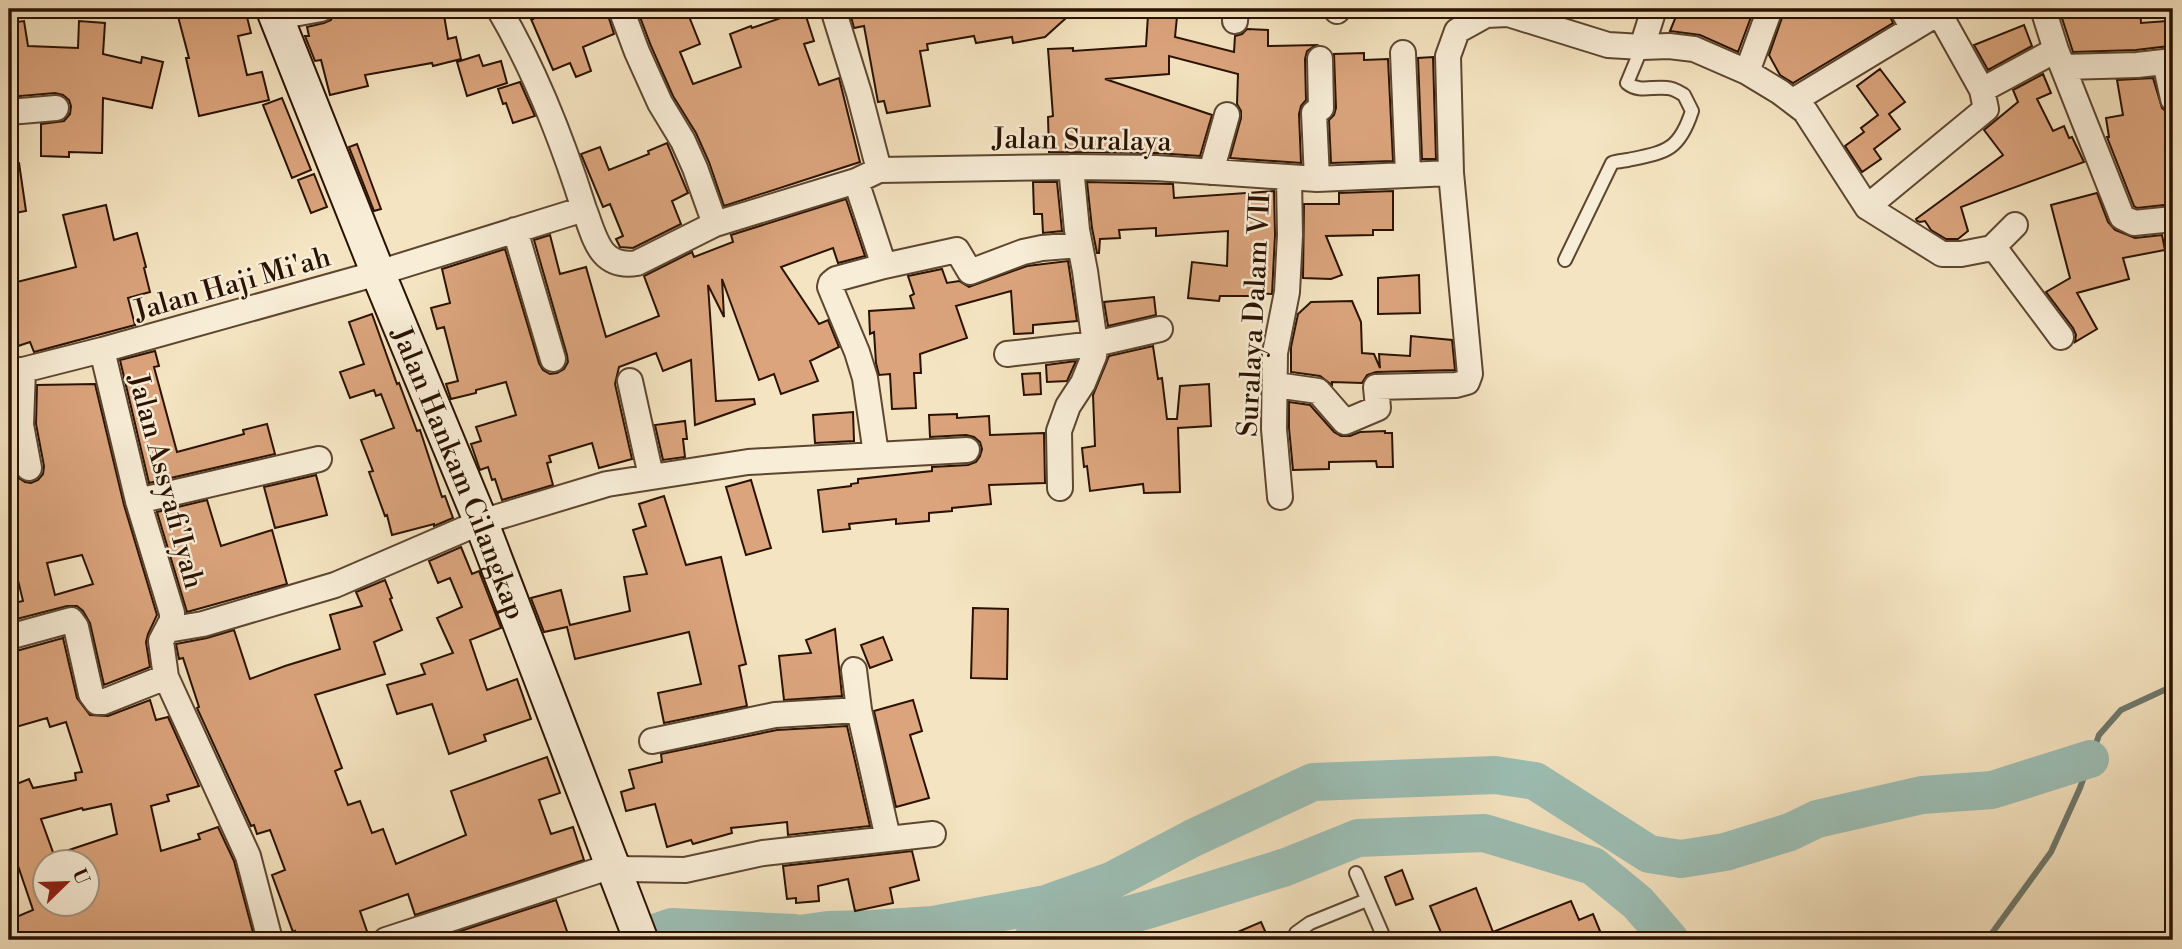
<svg xmlns="http://www.w3.org/2000/svg" width="2182" height="949" viewBox="0 0 2182 949" font-family="'Libre Bodoni',serif">
	<rect width="100%" height="100%" fill="#f5e4c1"/>
	<filter id="stains"><feTurbulence type="fractalNoise" baseFrequency=".00286" numOctaves="4"/><feColorMatrix values="0 0 0 0 .2 0 0 0 0 .09 0 0 0 0 .02 0 0 0 .5 -.17"/></filter>
	<radialGradient id="worn" r=".72"><stop offset=".6" stop-color="#630" stop-opacity="0"/><stop offset="1" stop-color="#630" stop-opacity=".3"/></radialGradient>
	<g fill="none" stroke-linecap="round" stroke-linejoin="round">
		<!-- stream -->
		<path stroke="#6e796c" stroke-width="6" d="M1987 940 2051 852 2080 788 2099 735 2121 710 2173 686"/>
		<!-- river -->
		<path stroke="#9cbeb4" stroke-width="38" d="M800 934 828 930 872 929 933 925 1046 904 1111 881 1193 838 1313 782 1495 775 1535 781 1649 854 1681 859 1725 852 1790 832 1817 819 1922 795 1992 790 2090 759
			M635 940 672 927 794 933 826 940
			M1032 940 1147 910 1286 867 1358 838 1484 833 1593 866 1638 903 1670 940"/>
	</g>
	<!-- building -->
	<path fill="#dba47d" stroke="#2a1200" stroke-width="2" fill-rule="evenodd" d="M176 9H245L251 33 238 36 247 75 262 72 269 100 199 116 186 58H189Z
		M346 9H443L448 39 456 37 461 59 433 66 432 63 365 75 368 86 330 95 321 60 315 61 305 36H309L307 27 324 23 331 20 335 11Z
		M529 9H606L614 34 583 47 591 71 576 77 570 63 553 70 531 19H533Z
		M637 9H686L700 44 680 52 693 84 741 67 730 34 751 26 752 28 804 10 814 41 804 44 819 85 839 78 860 162 724 206 709 162 696 133 673 96 651 46Z
		M849 9H1076L1045 37 1013 43 1012 37 976 43 974 36 927 44 928 50 920 51 930 106 887 113 884 101 878 102 864 26 854 28Z
		M1679 9H1754L1738 52 1700 35 1670 31Z
		M1785 9H1887L1893 23 1793 83 1780 75 1769 55Z
		M2059 9H2140L2141 23 2167 21 2169 46 2136 50 2073 52Z
		M1148 15 1177 17 1175 37 1234 52 1235 36 1242 34 1247 29 1268 30V46L1316 45 1307 51 1305 59 1306 100 1301 106 1299 114 1301 163 1230 158 1241 118V111L1237 104 1238 74 1169 56V74L1105 79 1212 115 1200 156 1156 153 1049 152 1048 117 1053 116 1048 49 1073 48V51L1146 46Z
		M24 21 28 46 78 48 79 21 105 23 103 54 141 63 142 57 163 62 152 108 103 98 102 153 69 152V157L41 156V124L64 121 70 114 71 106 69 100 63 95 55 93 9 97V23Z
		M2024 25 2032 46 1988 70 1974 45Z
		M1364 53V60L1388 59 1393 161 1331 163 1329 120 1334 115 1336 108 1334 54Z
		M479 55 483 66 501 61 507 83 467 96 457 62Z
		M1433 57 1436 159H1422L1418 58Z
		M1880 69 1905 102 1889 114 1900 129 1874 149 1881 159 1862 172 1845 146 1864 132 1861 128 1878 115 1857 86Z
		M2043 74 2051 93 2037 99 2053 131 2064 126 2069 138 2072 137 2084 162 1961 207 1968 231 1958 239H1946L1931 230 1925 221 1920 222 1917 221 1916 219 2003 155 1984 130 2018 102 2013 90Z
		M2153 78 2162 108 2168 113H2173V204L2137 208 2134 206 2107 137H2109L2106 118 2123 115 2117 80Z
		M520 82 535 116 513 123 506 103 503 104 498 89Z
		M282 98 311 170 292 178 263 105Z
		M667 143 688 193 672 201 681 224 633 248 620 247 616 239 623 236 610 204 603 207 581 154 600 147 609 170 649 154 648 151Z
		M357 144 381 209 374 211 349 147Z
		M19 163 26 211 9 214V164Z
		M314 174 327 207 311 213 298 180Z
		M1033 182H1057L1062 231 1043 233 1042 214H1034Z
		M1087 182 1173 184 1174 198 1274 191 1275 235 1272 294 1251 293 1250 296H1220L1219 301 1188 298 1192 262 1227 266 1228 231 1156 236V228L1119 230 1120 238 1100 239 1099 253H1097L1092 228Z
		M1393 191V230H1373V235L1326 236 1342 275 1331 279 1303 278 1304 204H1339V193Z
		M2097 193 2108 222 2115 230 2135 238 2162 235 2165 250 2123 258 2129 279 2077 293 2097 329 2075 342 2076 335 2073 328 2046 292 2070 278 2051 205Z
		M846 199 865 256 838 263 833 248 781 267 819 324 828 320 839 347 810 361 818 381 781 394 774 374 759 380 722 279 724 317 708 285 716 401 754 399 755 404 695 425 691 360 663 371 656 353 619 367 615 384 632 459 599 468 592 443 549 456 551 462 547 463 553 485 502 500 495 479 492 480 488 467 480 470 471 444 481 441 476 427 516 415 506 382 476 390V393L451 399 446 384 458 381 444 327 437 329 431 308 450 303 442 269 505 249 539 363 543 370 550 374 557 373 564 369 568 362 567 355 534 240 550 235 560 274 586 267 606 337 659 316 644 276 692 252 694 257 733 242 731 235Z
		M106 205 114 240 137 233 146 267 144 268 150 292 128 298 135 325 34 352 30 342 9 349V284L76 267 63 215Z
		M1068 261 1077 321 1033 325V333L1014 334 1011 291 956 306 967 338 920 354 921 373H914L916 408 892 409 890 374 879 375 876 363 874 332 870 334 869 311 914 308 910 296 914 294 908 276 942 269 947 283 959 281 969 287 1027 266Z
		M1419 275 1420 313 1378 314V278Z
		M1154 297 1156 315 1108 326 1104 302Z
		M1352 301 1361 322 1362 353 1374 354 1380 368 1379 354 1410 356 1411 336 1452 340 1455 370 1376 372 1367 375 1362 383 1332 382V385L1320 376 1291 372V347L1298 314 1311 302Z
		M372 314 397 384 399 383 417 431 420 430 442 497 445 496 453 518 434 526V524L392 535 387 515 385 516 369 472 373 471 361 440 394 428 381 394 376 396 374 390 350 398 340 372 364 364 349 322Z
		M1153 346 1158 379 1162 378 1167 419H1177L1180 386 1209 384 1211 426 1178 428 1180 492 1144 493 1143 484 1090 491 1087 466 1084 467 1082 448 1095 446 1093 395 1109 356Z
		M155 351 159 366 154 367 177 452 244 434 243 430 267 424 275 454 149 483 120 360Z
		M1076 361 1067 381 1047 382 1046 365Z
		M1040 373 1041 394 1024 395 1022 374Z
		M95 384 124 505 157 615 148 634 146 642 150 667 104 685 90 623 83 611 77 606H67L9 621V604L23 601 11 551H15L9 525V521L13 520 9 500V440L17 477 25 482 31 483 38 480 43 474 44 466 36 424 37 385ZM82 555 93 584 55 595 47 563Z
		M1289 402 1310 405 1334 432 1341 436H1350L1360 432 1385 431V433H1392L1393 467H1377L1376 461 1329 462V469L1293 470 1289 428Z
		M853 412 854 441 815 443 813 415Z
		M957 414V418L989 416 990 435 1044 433 1045 483 989 485 991 504 952 508V511L929 513V521L896 524V519L849 524 850 529 823 532 818 490 851 486V484L858 483V479L932 471V467L968 465 976 462 980 456 982 449 980 442 974 437 966 435 930 437 929 415Z
		M685 421 687 439H683L685 457 663 460 655 425Z
		M316 475 327 515 275 528 264 487Z
		M751 480 771 548 746 555 726 487Z
		M664 496 686 565 721 557 746 664 739 666 747 706 664 723 658 693 701 684 689 632 575 659 567 627 544 632 531 598 561 590 570 625 630 611 624 577 647 574 633 530 646 526 639 504Z
		M207 500 221 546 272 530 287 584 187 612 157 512Z
		M461 547 472 574 479 571 501 628 470 640 487 690 517 679 531 719 484 735 486 741 449 754 432 704 397 714 387 685 425 674 421 664 453 653 437 618 462 607 450 578 438 583 429 561Z
		M385 580 392 598 390 599 402 630 374 642 385 674 315 695 342 768 335 771 348 805 360 801 372 833 383 829 396 864 466 835 451 791 547 757 560 793 539 800 551 834 573 827 584 860 415 915 408 894 360 911 370 940H298L295 931 293 932 272 875 285 870 270 830 257 834 254 825 251 826 197 708 199 707 183 658 179 659 176 644 207 638 234 630 250 679 285 666 340 649 330 615 362 606 356 592Z
		M973 608 1008 609 1007 679 971 678Z
		M835 629 842 696 784 700 779 656 811 653 806 640Z
		M883 637 892 660 870 668 861 645Z
		M63 638 77 698 90 715 108 716 150 700 156 720 168 717 199 786 167 795 169 801 151 806 161 851 200 839 198 834 218 827 234 861 255 940H17L9 920 33 910 17 863 9 866V787L29 779 33 788 76 780 75 773 82 772 66 722 50 727 47 718 9 729V682L17 679 9 653ZM111 804 117 834 54 855 41 819 82 808 83 810ZM46 862H88V904H46Z
		M913 700 922 731 910 735 929 798 896 807 874 711Z
		M847 726 870 826 788 835 787 822 731 828 732 833 693 844 691 840 667 847 655 804 626 811 621 792 634 788 629 770 662 762 661 754 777 730Z
		M912 851 919 880 890 888 893 903 855 911 848 879 818 886 819 901 796 903V898L787 899 783 866Z
		M1402 870 1413 899 1396 905 1385 877Z
		M1476 888 1493 932 1571 901 1579 920 1593 914 1602 936 1590 940H1444L1430 906Z
		M556 900 568 934 549 940H447L445 936Z
		M1261 922 1269 940H1219Z"/>
	<g fill="none" stroke-linecap="round" stroke-linejoin="round">
		<defs>
			<path id="lane" d="M1565 260 1612 163C1617 161 1622 161 1628 160 1666 152 1679 151 1692 111L1684 95C1679 92 1673 88 1667 88 1653 86 1639 93 1627 83L1642 47
				M1356 873 1385 940
				M1294 940 1296 933 1310 923 1367 900"/>
			<path id="street" d="M499 9C536 72 562 139 584 209
				M621 9 637 52 660 103 683 141 695 168 715 224
				M833 9 859 93 879 170
				M1902 9 1913 28
				M2043 9 2056 50 2122 217 2134 223 2173 219
				M1337 11 1338 9
				M277 17 321 9
				M1235 21 1236 9
				M1642 47 1654 9
				M1403 53 1408 174
				M2165 62 2173 99
				M2064 67 2137 65 2173 61
				M1747 72 1770 9
				M1982 90 2056 50
				M1793 101 1930 18 1936 17 1944 22 1982 90 1986 109 1867 207
				M9 112 56 108
				M1211 172 1227 115
				M1317 179 1314 113 1321 108 1320 59
				M856 181 884 266 836 279 831 283 830 287 857 352 865 378 876 454
				M515 230 553 359
				M1992 248 2015 225
				M884 266 957 250 970 272 1023 252 1042 248 1080 245
				M102 350 138 501 172 613V620L161 641 166 677 248 856 270 940
				M1007 354 1095 344 1160 329
				M9 370H23L102 350 378 273 584 209C595 237 599 269 637 263L715 224 856 181 879 170 1071 167 1156 168 1317 179 1451 173
				M23 370 21 425 29 468
				M630 381 651 476
				M1276 385 1318 391 1345 422 1378 408 1376 387 1456 385 1467 382 1470 374 1451 173 1448 56 1457 31 1486 15 1508 14 1608 45 1642 47 1669 46 1694 49 1747 72 1780 92 1805 111 1867 207 1942 254H1961L1987 249 1996 250 2061 337
				M1060 488 1059 431 1068 406 1083 383 1094 356 1095 344 1085 271 1077 230 1071 167
				M1280 497 1274 429 1275 353 1287 292 1290 235 1289 178
				M138 501 319 459
				M167 630 203 624 335 585 481 522 607 484 748 462 967 450
				M9 637 71 620 76 627 91 694 97 702H103L166 677
				M854 670 859 710 888 838
				M652 741 775 715 859 710
				M386 940 612 866 627 869 685 870 763 853 933 834"/>
			<g id="secondary">
				<path id="s1" d="M273 9 378 273 481 522 641 940"/>
			</g>
		</defs>
		<!-- lane casing -->
		<use href="#lane" stroke="#5d4630" stroke-width="16"/>
		<!-- street casing -->
		<use href="#street" stroke="#5d4630" stroke-width="28"/>
		<!-- secondary casing -->
		<use href="#secondary" stroke="#2a1200" stroke-width="37"/>
		<!-- lane -->
		<use href="#lane" stroke="#f8edd7" stroke-width="12"/>
		<!-- street -->
		<use href="#street" stroke="#f8edd7" stroke-width="24"/>
		<!-- secondary -->
		<use href="#secondary" stroke="#f8edd7" stroke-width="33"/>
	</g>
	<g text-anchor="middle" stroke-width="5" stroke-linejoin="round" paint-order="stroke">
		<!-- street labels -->
		<g font-size="28" fill="#2a1200" stroke="#f8edd7">
			<text transform="translate(1082 139) rotate(1)" y="10">Jalan Suralaya</text>
			<text transform="translate(232 283) rotate(-16)" y="10">Jalan Haji Mi'ah</text>
			<text transform="translate(1253 315) rotate(-87)" y="10">Suralaya Dalam VII</text>
			<text dy="10" stroke="none"><textPath href="#s1" startOffset="500">Jalan Hankam Cilangkap</textPath></text>
			<text transform="translate(167 481) rotate(75)" y="10">Jalan Assyafi'Iyah</text>
		</g>
	</g>
	<!-- margin -->
	<rect width="2182" height="949" fill="none" stroke="#f5e4c1" stroke-width="35"/>
	<rect x="10" y="10" width="2161" height="928" fill="none" stroke="#2a1200" stroke-width="3.5"/>
	<rect x="18" y="18" width="2147" height="914" fill="none" stroke="#2a1200" stroke-width="2"/>
	<!-- north arrow -->
	<g transform="translate(66 883) rotate(67)"><circle r="33" fill="#f8edd7" stroke="#a69581" stroke-width="2"/>
	<path d="M0-5L12 26L0 18L-12 26Z" fill="#8f2418"/>
	<text y="-10" font-size="19" font-weight="bold" text-anchor="middle" fill="#2a1200">U</text>
	</g>
	<rect width="100%" height="100%" filter="url(#stains)"/>
	<rect width="100%" height="100%" fill="url(#worn)"/>
</svg>
